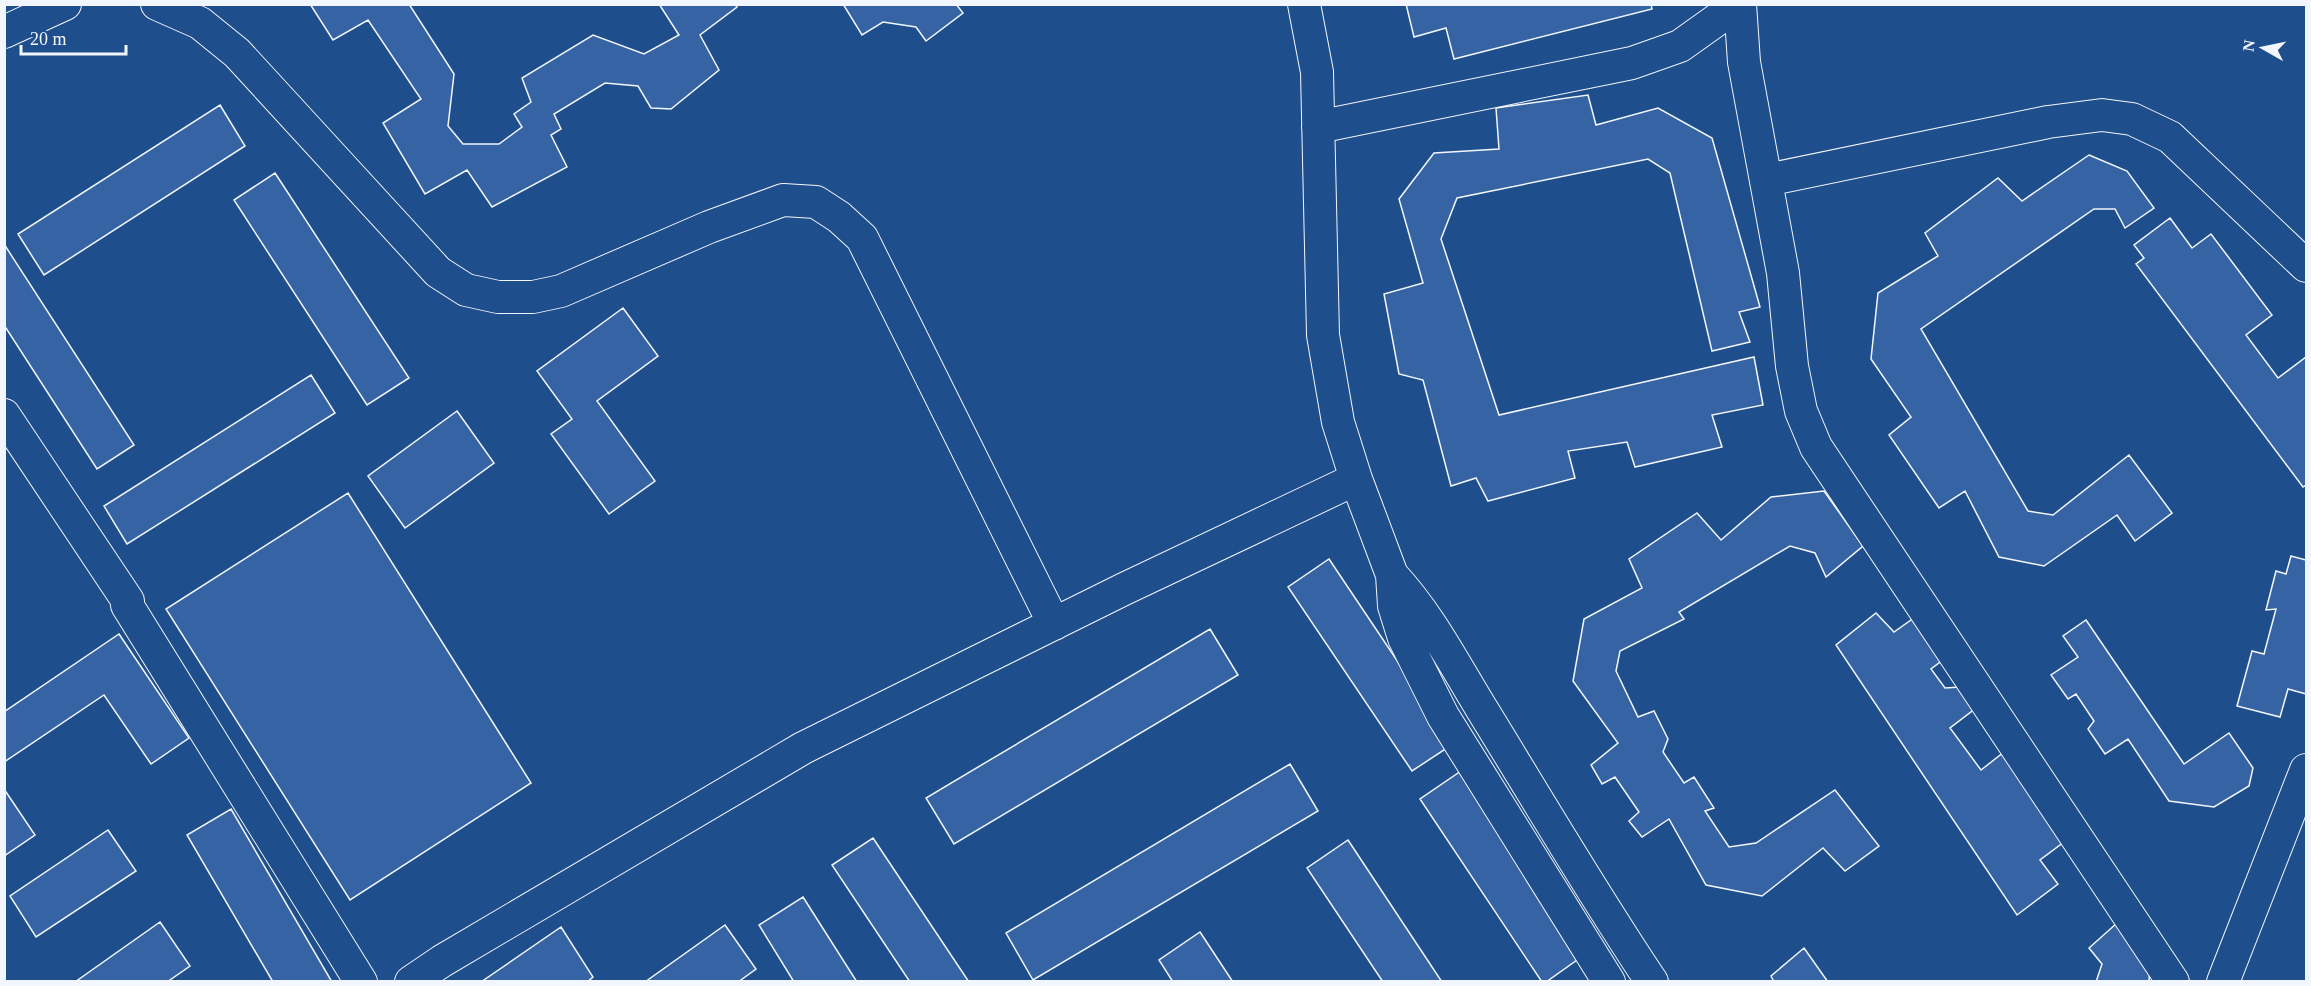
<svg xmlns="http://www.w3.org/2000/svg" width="2311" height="986" viewBox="0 0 2311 986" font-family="'Times New Roman',serif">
	<rect width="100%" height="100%" fill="#1f4e8c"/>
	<!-- building -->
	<path fill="#3563a3" stroke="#f2f6ff" stroke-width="1.5" d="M310 4H409L454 74 448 126 463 144H499L522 127 514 114 531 102 522 78 593 35 644 54 679 35 659 4H735L737 7 700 35 719 70 671 109 651 108 638 86 605 83 554 114 561 129 551 135 567 167 492 207 467 170 425 194 383 123 421 99 368 20 333 40Z
		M843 4H956L963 13 926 41 916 27 883 22 862 35Z
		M1406 4H1651L1652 9 1454 59 1446 28 1414 37Z
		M1588 95 1596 125 1658 108 1712 138 1760 307 1739 312 1750 342 1712 351 1670 173 1648 159 1457 198 1441 239 1499 415 1754 357 1763 405 1712 415 1722 447 1635 467 1627 442 1568 451 1575 478 1488 501 1476 478 1451 486 1423 380 1399 374 1384 294 1423 283 1399 199 1434 153 1499 149 1496 108Z
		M220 105 245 146 44 275 18 234Z
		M2089 155 2127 171 2154 208 2125 228 2115 209H2094L1921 329 2028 511 2053 515 2129 455 2172 513 2135 541 2117 515 2044 566 1999 557 1965 491 1939 508 1889 435 1911 417 1871 359 1878 293 1938 256 1925 233 1998 178 2022 201Z
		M275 173 409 378 367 405 234 200Z
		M2170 218 2192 248 2211 234 2272 315 2246 335 2278 378 2306 357V485L2303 487 2136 264 2144 258 2134 245Z
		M4 244 134 445 97 469 4 325Z
		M623 308 658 356 597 401 655 481 609 514 551 434 572 419 537 371Z
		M311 375 335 413 127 544 104 506Z
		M457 411 494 463 405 528 368 476Z
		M1824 491 1863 546 1826 577 1815 553 1790 546 1679 612 1684 619 1620 651 1616 671 1638 717 1654 711 1668 739 1663 752 1684 783 1694 777 1714 808 1705 811 1729 847 1756 843 1835 790 1879 846 1845 871 1823 848 1762 896 1706 885 1669 819 1642 837 1629 821 1639 812 1615 777 1602 784 1591 765 1618 743 1573 681 1584 619 1642 588 1629 559 1697 513 1721 540 1771 497Z
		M348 493 531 783 350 900 166 609Z
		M2291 556 2306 560V694L2288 689 2280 717 2237 706 2252 651 2264 654 2276 609 2266 610 2276 571 2286 574Z
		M1329 559 1453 744 1412 771 1288 587Z
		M1876 613 1894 632 1918 615 1948 656 1931 669 1945 688 1960 687 1976 708 1950 728 1981 770 2004 752 2068 839 2040 860 2058 884 2017 915 1836 645Z
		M2086 620 2184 764 2229 733 2253 768 2249 786 2214 807 2169 801 2128 739 2105 754 2088 729 2094 721 2076 694 2068 699 2051 675 2078 657 2063 636Z
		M1210 629 1238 675 954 844 926 798Z
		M119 634 189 738 151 764 104 695 4 762V712Z
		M1290 764 1318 811 1033 980 1006 933Z
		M1461 771 1584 955 1546 982H1542L1420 799Z
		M4 789 35 835 4 856Z
		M231 809 332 982H273L187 835Z
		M108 830 136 871 36 937 10 896Z
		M873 838 969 982H910L832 865Z
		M1348 840 1442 982H1383L1307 868Z
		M803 897 857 982H794L759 925Z
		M160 922 190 966 167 982H75Z
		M2117 923 2150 963 2149 982H2096L2102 964 2089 948Z
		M725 925 756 969 738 982H645Z
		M561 927 593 977 587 982H481Z
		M1200 932 1233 982H1173L1159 960Z
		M1804 948 1828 982H1774L1771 976Z"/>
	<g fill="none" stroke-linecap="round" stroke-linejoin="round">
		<defs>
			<path id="street" d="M157 4 200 23 237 53 438 272 466 290 498 297H533L561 291 709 227 783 200 816 202 839 217 862 238 1054 624
				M1304 4 1317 72 1323 335 1338 422 1356 479 1392 575 1394 606 1404 638 1443 716 1609 982
				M1740 4 1744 62 1783 273 1792 366 1801 411 1816 447 2173 982
				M4 32 65 4
				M1318 127 1632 63 1680 46 1739 4
				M1767 180 2048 122 2102 115 2132 119 2170 137 2306 266
				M4 415 128 601 127 605 361 982
				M1392 575C1430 616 1454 664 1483 711 1539 802 1593 894 1652 982
				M411 982 442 961 803 748 1124 589 1356 479
				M2223 982 2306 770"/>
		</defs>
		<!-- street casing -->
		<use href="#street" stroke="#f2f6ff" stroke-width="34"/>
		<!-- street -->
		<use href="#street" stroke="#1f4e8c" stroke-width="32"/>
	</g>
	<!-- border -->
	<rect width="2311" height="986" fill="none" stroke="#f2f6ff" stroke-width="12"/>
	<!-- north arrow -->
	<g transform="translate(2263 48) rotate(279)" stroke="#1f4e8c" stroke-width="4.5" paint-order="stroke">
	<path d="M0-4.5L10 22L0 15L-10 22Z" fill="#f2f6ff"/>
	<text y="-9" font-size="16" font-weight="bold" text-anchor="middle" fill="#f2f6ff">N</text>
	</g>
	<!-- scale -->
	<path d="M21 45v9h105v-9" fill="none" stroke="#f2f6ff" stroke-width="3"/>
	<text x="30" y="45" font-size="18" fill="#f2f6ff" stroke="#1f4e8c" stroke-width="4.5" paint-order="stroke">20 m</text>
</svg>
